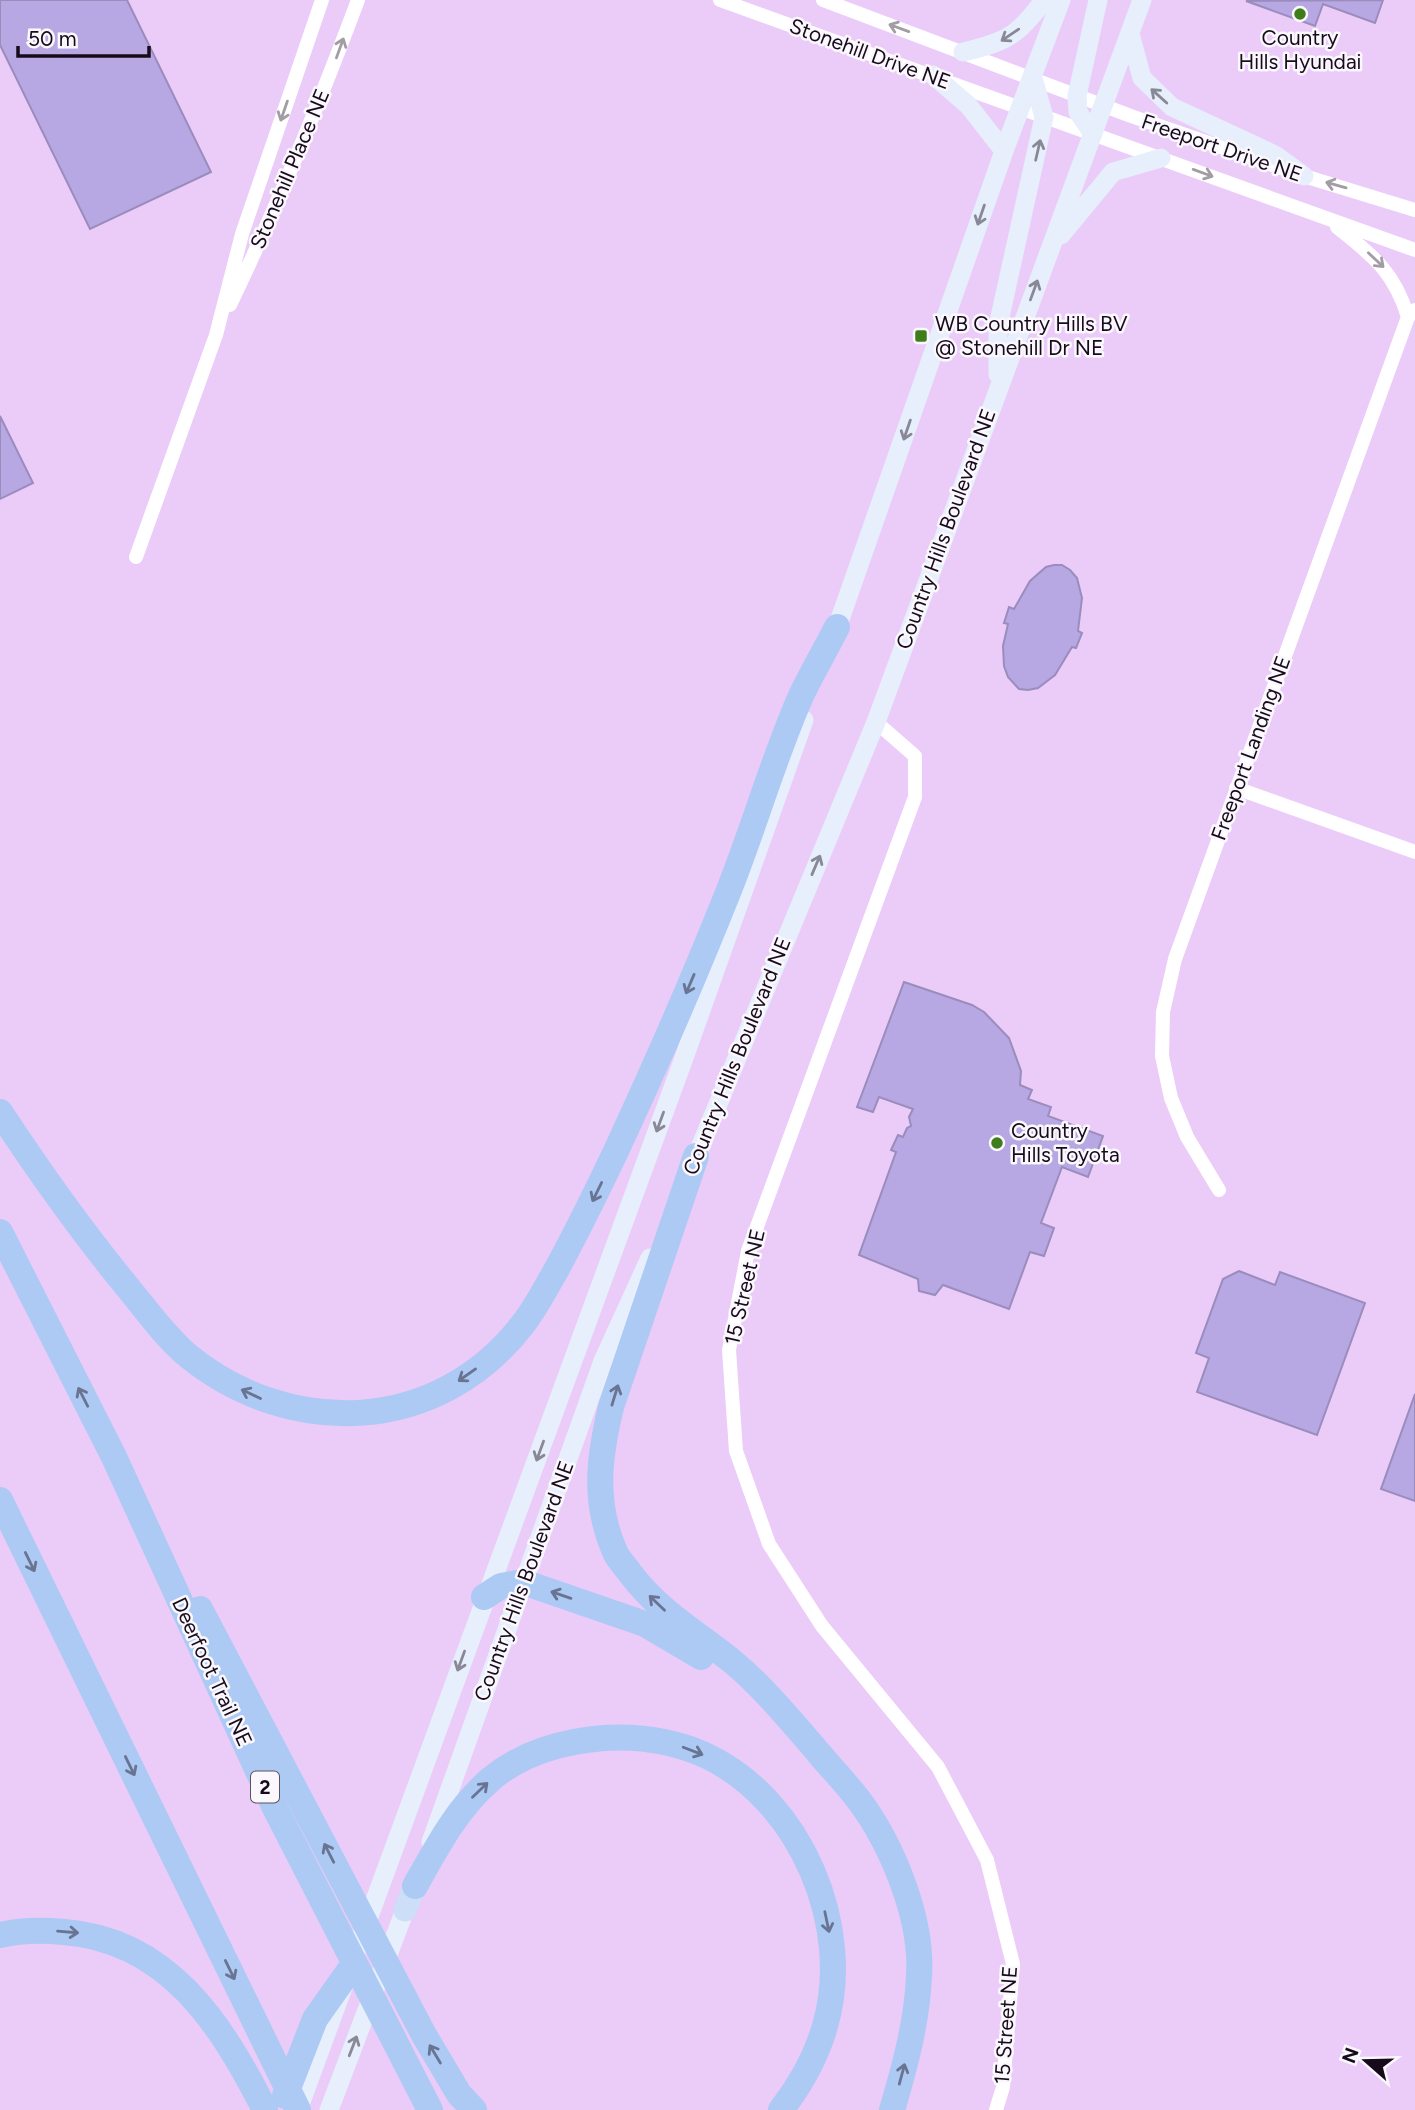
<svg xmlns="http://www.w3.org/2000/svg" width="1415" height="2110" viewBox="0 0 1415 2110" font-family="Figtree,sans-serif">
	<rect width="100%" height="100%" fill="#ebcbf8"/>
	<!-- building -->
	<path fill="#b7a7e2" stroke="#9a8dbd" stroke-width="2" d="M0 0H127L211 172 90 229 0 45Z
		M1383 0 1375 23 1323 4 1315 26 1246 1Z
		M0 416 33 483 0 499Z
		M1054 565H1062L1070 570 1077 578 1082 598 1078 631 1082 633 1076 648 1072 647 1055 675 1038 688 1028 690 1019 689 1008 677 1004 666 1003 646 1008 624 1004 623 1009 607 1014 609 1030 581 1046 567Z
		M904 982 972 1005 984 1012 1009 1038 1021 1071 1020 1085 1032 1090 1028 1099 1051 1107 1048 1116 1103 1136 1088 1177 1062 1167 1041 1223 1054 1228 1044 1256 1030 1252 1009 1309 943 1285 935 1295 919 1291 918 1279 859 1255 896 1152 891 1150 898 1135 903 1137 907 1128 911 1126 909 1117 913 1109 879 1097 873 1112 857 1107Z
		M1239 1271 1275 1285 1280 1272 1365 1303 1317 1435 1197 1392 1209 1358 1196 1353 1223 1279Z
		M1415 1394V1501L1381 1489Z"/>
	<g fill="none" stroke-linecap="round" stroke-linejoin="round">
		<!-- minor -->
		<path stroke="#fff" stroke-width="14" d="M720 0 1415 250
			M823 0 1131 116 1304 176 1415 210
			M1337 227C1373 256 1394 271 1408 317
			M230 305C278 205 319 104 358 0
			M136 557 216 335 242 234 322 0
			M876 722 915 756V797L748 1251 729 1350 736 1451 769 1544 822 1626 938 1767 987 1860 1013 1964 1003 2087 996 2110
			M1236 788 1415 852
			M1219 1190 1187 1137 1171 1098 1162 1056 1163 1012 1175 959 1408 317 1415 310"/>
		<!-- secondary -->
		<path stroke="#e6effb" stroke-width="19" d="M1130 34 1142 78 1172 107 1275 155 1304 176
			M963 52C1006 42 1018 36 1044 0
			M933 75 968 105 1004 151
			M1093 134 1078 112 1077 96 1098 0
			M1061 235 1113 172 1161 158
			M998 374V326L1044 117 1033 78
			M833 639 1004 151 1061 0
			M692 1167 876 722 1142 0
			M431 1842 603 1361 650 1258
			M298 2110 684 1058 804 720
			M329 2110 405 1910"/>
		<!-- primary -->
		<path stroke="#cddff8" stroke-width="23" d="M405 1910 415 1886"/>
		<!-- motorway -->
		<path stroke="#accaf3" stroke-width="26" d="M0 1112C40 1173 82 1232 129 1289 147 1311 165 1336 187 1355 291 1440 439 1434 523 1324 535 1309 544 1291 554 1274 576 1234 596 1193 616 1151 656 1065 694 978 729 890 754 827 773 760 800 698 811 674 825 651 837 627
			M696 1156 611 1407C599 1457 593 1502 615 1552 618 1559 625 1566 630 1573 658 1611 697 1633 733 1662 764 1688 790 1720 817 1751 830 1767 845 1782 858 1799 892 1844 923 1919 919 1976 917 2022 905 2066 892 2110
			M0 1232 114 1457 274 1806 430 2110
			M0 1500 298 2110
			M484 1597 501 1586 523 1582 645 1624 701 1657
			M200 1609 424 2035 459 2094 474 2110
			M415 1886C437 1847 457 1808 491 1779 522 1753 564 1741 604 1738 639 1736 674 1741 707 1756 801 1801 854 1927 825 2026 816 2058 801 2084 781 2110
			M0 1935C21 1930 42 1930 64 1932 169 1940 222 2025 265 2110
			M285 2096 315 2019 349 1971"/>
	</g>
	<!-- one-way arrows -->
	<defs><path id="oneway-shaft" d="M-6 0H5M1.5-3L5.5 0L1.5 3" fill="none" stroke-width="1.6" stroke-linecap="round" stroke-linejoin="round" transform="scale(1.75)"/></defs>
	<g stroke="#a29da4">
		<use href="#oneway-shaft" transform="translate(899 28) rotate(-160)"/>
		<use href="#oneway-shaft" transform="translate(340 48) rotate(-70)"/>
		<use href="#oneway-shaft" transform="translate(284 111) rotate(109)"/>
		<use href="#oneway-shaft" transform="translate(1203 173) rotate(20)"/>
		<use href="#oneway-shaft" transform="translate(1336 185) rotate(-164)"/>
		<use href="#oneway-shaft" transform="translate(1376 260) rotate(43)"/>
	</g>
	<g stroke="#898896">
		<use href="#oneway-shaft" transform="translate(1010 35) rotate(146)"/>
		<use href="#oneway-shaft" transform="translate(1159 96) rotate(-138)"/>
		<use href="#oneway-shaft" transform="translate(1038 150) rotate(-77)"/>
		<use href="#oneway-shaft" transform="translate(981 215) rotate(109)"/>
		<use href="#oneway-shaft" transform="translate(1034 290) rotate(-70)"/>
		<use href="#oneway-shaft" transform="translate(907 430) rotate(109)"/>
		<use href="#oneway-shaft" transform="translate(816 865) rotate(-67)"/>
		<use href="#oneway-shaft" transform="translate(660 1122) rotate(110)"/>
		<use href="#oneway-shaft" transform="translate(540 1451) rotate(110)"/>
		<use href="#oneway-shaft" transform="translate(461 1661) rotate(110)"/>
		<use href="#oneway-shaft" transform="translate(353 2046) rotate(-69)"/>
	</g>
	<g stroke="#697492">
		<use href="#oneway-shaft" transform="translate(690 984) rotate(113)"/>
		<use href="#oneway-shaft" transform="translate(597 1192) rotate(116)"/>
		<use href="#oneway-shaft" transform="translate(467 1375) rotate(145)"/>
		<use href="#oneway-shaft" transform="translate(251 1394) rotate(-155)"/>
		<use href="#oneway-shaft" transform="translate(615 1395) rotate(-73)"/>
		<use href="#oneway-shaft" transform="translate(83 1397) rotate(-117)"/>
		<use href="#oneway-shaft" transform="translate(30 1562) rotate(64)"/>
		<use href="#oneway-shaft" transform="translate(561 1595) rotate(-161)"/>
		<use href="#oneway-shaft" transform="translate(657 1603) rotate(-136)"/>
		<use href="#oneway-shaft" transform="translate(693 1751) rotate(21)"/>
		<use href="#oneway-shaft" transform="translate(130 1766) rotate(64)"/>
		<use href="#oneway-shaft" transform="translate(480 1790) rotate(-44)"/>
		<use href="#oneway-shaft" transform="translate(329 1853) rotate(-117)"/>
		<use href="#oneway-shaft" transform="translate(827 1922) rotate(78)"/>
		<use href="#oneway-shaft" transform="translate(68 1932) rotate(5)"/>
		<use href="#oneway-shaft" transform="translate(230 1970) rotate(64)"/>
		<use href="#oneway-shaft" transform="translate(435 2054) rotate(-121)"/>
		<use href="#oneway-shaft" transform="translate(902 2074) rotate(-75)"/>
	</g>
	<!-- markers -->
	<g fill="#3f7d1a" stroke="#fbf8fd" stroke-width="2.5">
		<circle cx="1300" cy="14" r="7"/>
		<rect x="914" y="329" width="14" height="14" rx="3.5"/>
		<circle cx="997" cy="1143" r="7"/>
	</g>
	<g text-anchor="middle" stroke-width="5" stroke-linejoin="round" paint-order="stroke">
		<!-- shield labels -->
		<rect fill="#fbf8fd" stroke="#5b525f" stroke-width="2" x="251" y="1771.5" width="28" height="31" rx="5"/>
		<g font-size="19" font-weight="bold" fill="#170b1b">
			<text x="265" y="1794">2</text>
		</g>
		<!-- poi labels -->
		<g font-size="21" fill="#170b1b" stroke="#fbf8fd" text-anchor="start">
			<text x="1300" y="45" text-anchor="middle">Country<tspan x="1300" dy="24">Hills Hyundai</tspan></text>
			<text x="935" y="331">WB Country Hills BV<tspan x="935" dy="24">@ Stonehill Dr NE</tspan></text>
			<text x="1011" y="1138">Country<tspan x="1011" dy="24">Hills Toyota</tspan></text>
		</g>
		<!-- street labels -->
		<g font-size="21" fill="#170b1b" stroke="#fbf8fd">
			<text transform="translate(870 54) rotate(20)" y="7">Stonehill Drive NE</text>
			<text transform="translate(1222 148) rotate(19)" y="7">Freeport Drive NE</text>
			<text transform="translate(290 169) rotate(-67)" y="7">Stonehill Place NE</text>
			<text transform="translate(946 529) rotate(-70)" y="7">Country Hills Boulevard NE</text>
			<text transform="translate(1251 748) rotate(-70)" y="7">Freeport Landing NE</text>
			<text transform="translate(737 1056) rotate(-68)" y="7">Country Hills Boulevard NE</text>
			<text transform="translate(745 1287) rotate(-77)" y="7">15 Street NE</text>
			<text transform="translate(524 1581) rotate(-70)" y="7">Country Hills Boulevard NE</text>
			<text transform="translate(212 1672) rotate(65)" y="7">Deerfoot Trail NE</text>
			<text transform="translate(1006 2025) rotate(-86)" y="7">15 Street NE</text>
		</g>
	</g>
	<!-- north arrow -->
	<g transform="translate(1366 2061) rotate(290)" stroke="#fbf8fd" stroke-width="5" paint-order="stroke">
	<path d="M0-5L12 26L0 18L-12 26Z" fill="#170b1b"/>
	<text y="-10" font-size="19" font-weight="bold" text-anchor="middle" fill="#170b1b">N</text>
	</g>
	<!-- scale -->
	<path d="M18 46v10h131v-10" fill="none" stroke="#170b1b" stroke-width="3.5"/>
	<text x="28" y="46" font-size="21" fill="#170b1b" stroke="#fbf8fd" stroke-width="5" paint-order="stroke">50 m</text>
</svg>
